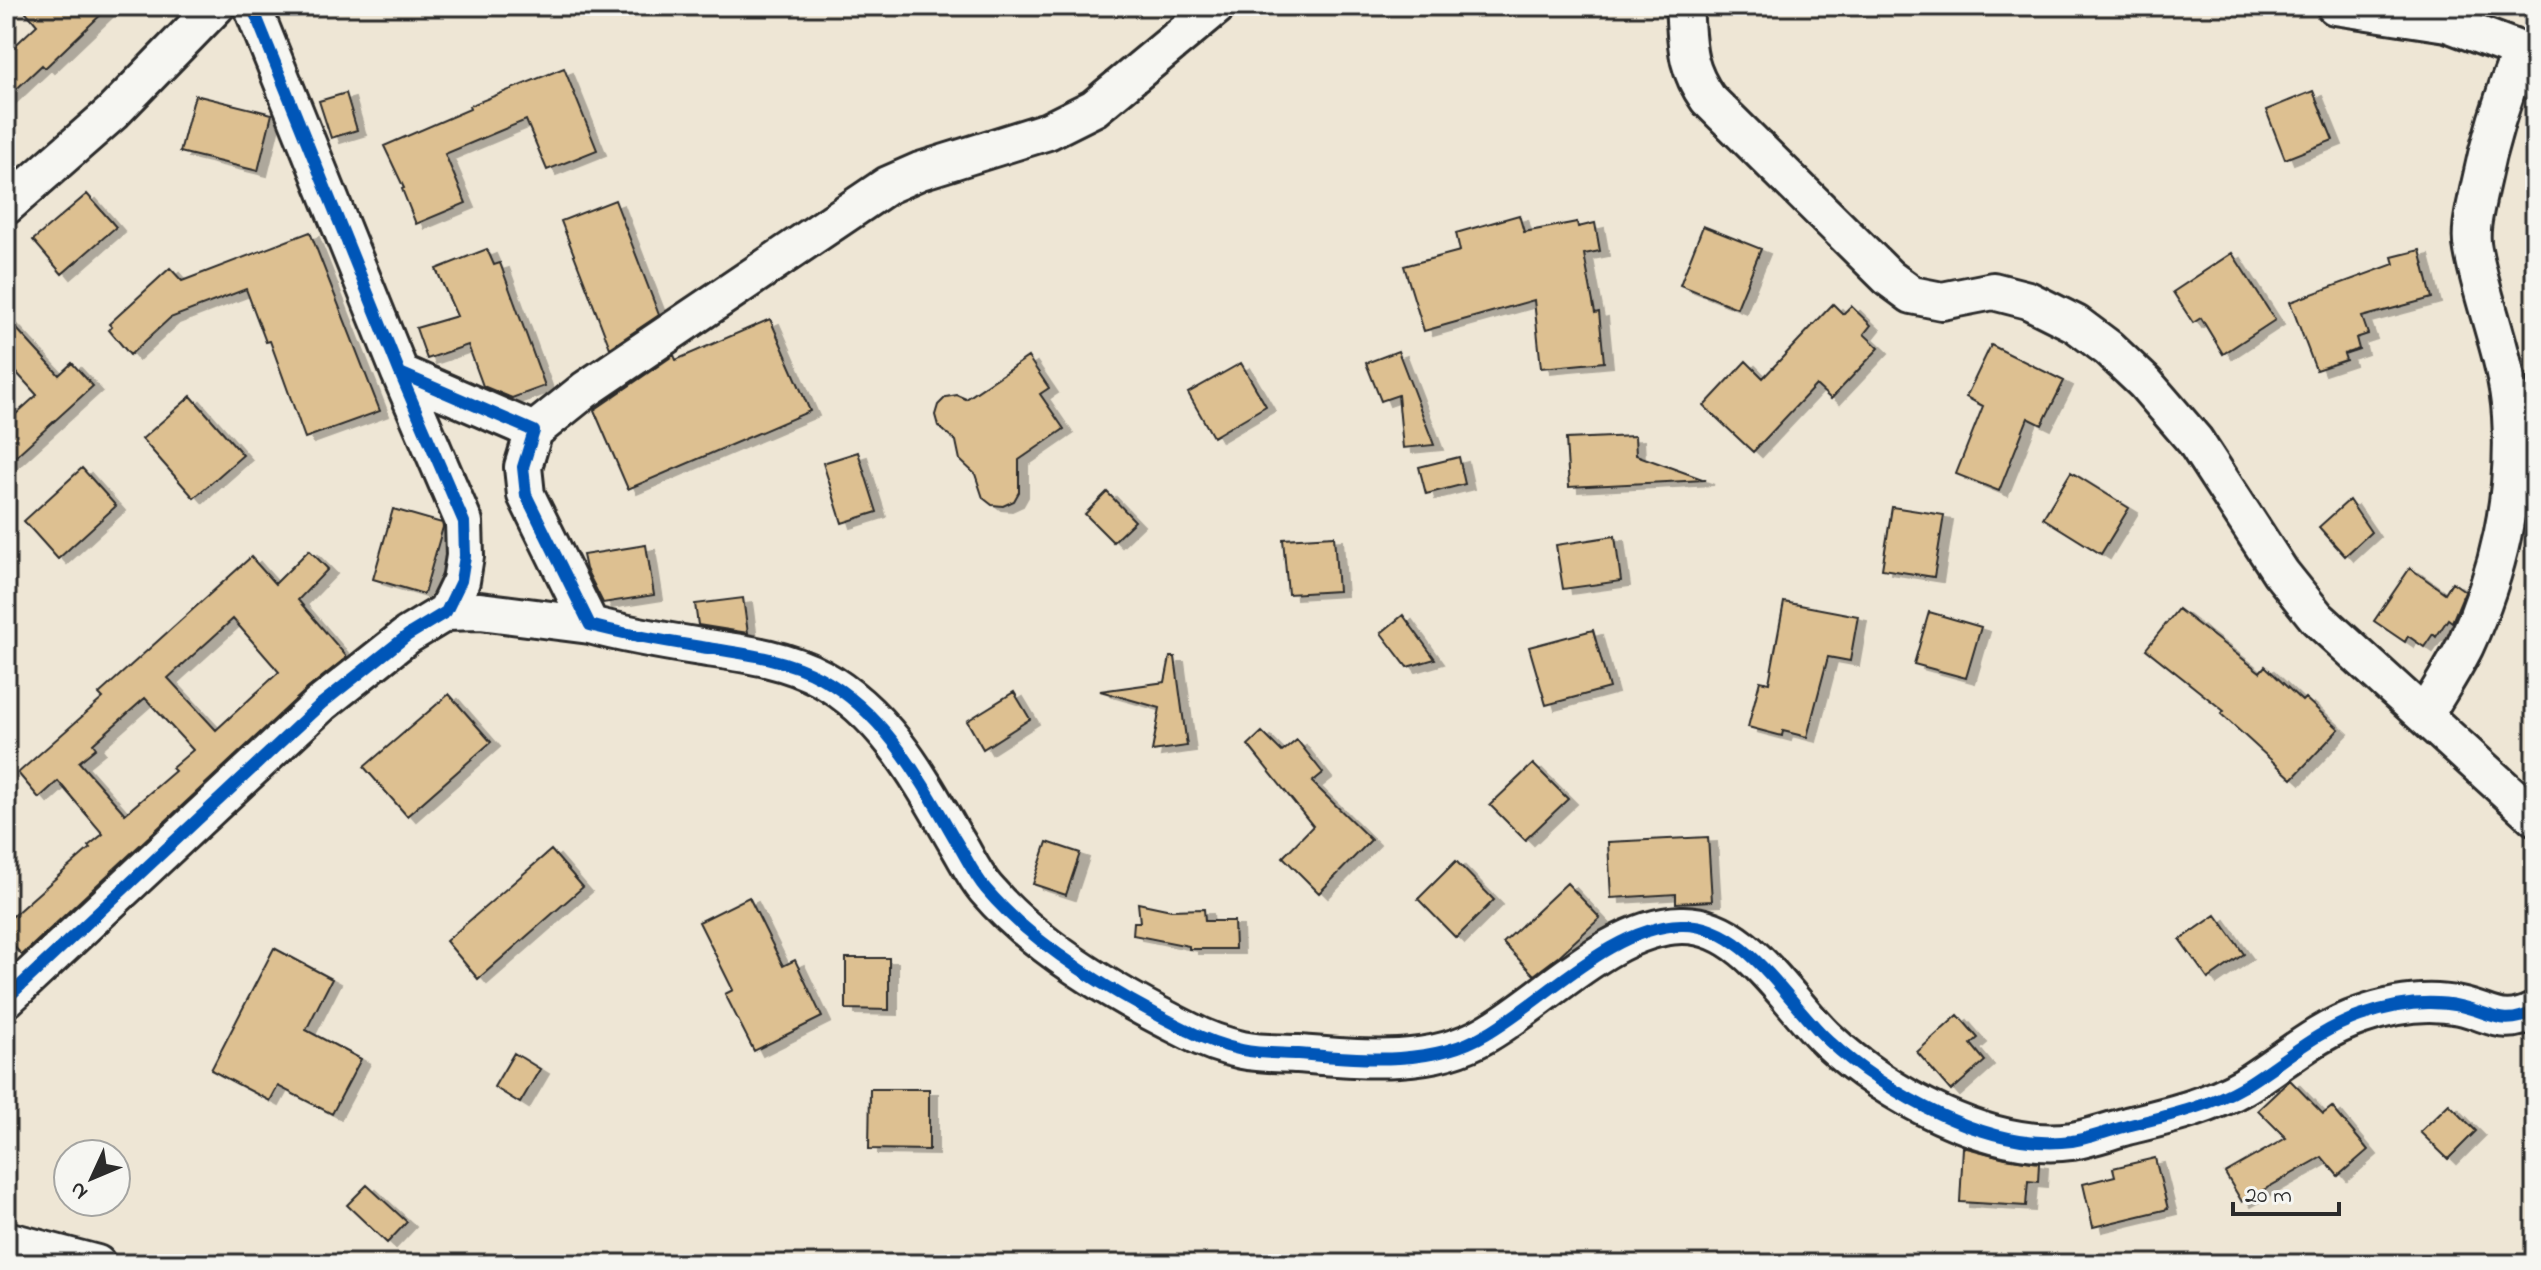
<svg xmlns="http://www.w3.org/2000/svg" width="2541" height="1270" viewBox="0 0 2541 1270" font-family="'Indie Flower',sans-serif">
	<defs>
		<filter id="shadow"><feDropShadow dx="9" dy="5" stdDeviation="0" flood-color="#0004"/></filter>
	</defs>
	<rect width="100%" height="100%" fill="#eee6d5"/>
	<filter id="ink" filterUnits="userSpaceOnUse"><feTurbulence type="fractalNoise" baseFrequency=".0125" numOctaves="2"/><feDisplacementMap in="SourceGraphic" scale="16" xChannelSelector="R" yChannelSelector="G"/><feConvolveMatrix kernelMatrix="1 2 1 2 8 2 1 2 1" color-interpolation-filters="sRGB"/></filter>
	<g filter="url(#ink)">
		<!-- building -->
		<path fill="#ddc091" stroke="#2b2b2b" stroke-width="2" fill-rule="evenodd" filter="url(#shadow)" d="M21 6H110L45 68 42 65 6 99V54L37 25Z
			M564 68 597 150 547 170 526 120 445 154 466 203 416 224 402 189 404 188 384 146 470 109 469 106Z
			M2313 91 2333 140 2285 159 2266 110Z
			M346 93 357 130 331 138 319 101Z
			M195 95 272 114 258 171 180 152Z
			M87 194 116 227 62 274 33 240Z
			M615 200 659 315 610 348 561 221Z
			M1519 215 1524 232 1577 222 1578 227 1595 223 1600 251 1584 254 1595 313 1599 312 1604 362 1541 368 1534 300 1424 331 1404 266 1460 251 1456 233Z
			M1703 226 1761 249 1737 308 1680 285Z
			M310 232 380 411 305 438 270 341 266 342 246 289 170 318 130 355 109 330 112 327 109 324 170 268 182 281Z
			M487 249 494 265 500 263 545 386 512 398 483 386 468 345 427 359 416 328 457 316 436 269Z
			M2420 250 2432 298 2362 317 2368 334 2356 338 2359 349 2344 354 2346 360 2316 370 2290 302 2394 264 2392 257Z
			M2232 253 2275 320 2223 354 2201 318 2193 323 2173 292Z
			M1833 304 1843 314 1851 306 1871 325 1864 334 1879 348 1831 399 1816 385 1753 452 1704 406 1746 361 1763 378Z
			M6 317 59 375 72 363 93 386 6 465V423L37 395 6 361Z
			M770 319 810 411 628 489 594 410 674 355 676 360Z
			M1991 345 2064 381 2042 425 2028 418 1999 491 1956 474 1983 406 1966 397Z
			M1398 351 1413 390 1434 445 1403 448 1398 395 1381 401 1366 363Z
			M1028 357 1049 388 1040 394 1064 429 1019 460V492L1014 501 1003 506 992 505 983 498 975 474 960 460 956 441 938 426 935 415 938 405 946 397 957 395 966 399Z
			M1241 363 1266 406 1213 437 1188 393Z
			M191 396 243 455 194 498 142 439Z
			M1635 436 1636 455 1705 480 1569 487 1566 439Z
			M858 452 877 512 842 523 823 463Z
			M1459 457 1465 484 1426 494 1419 467Z
			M82 468 116 506 58 559 24 521Z
			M2071 472 2129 508 2101 554 2043 518Z
			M1107 492 1135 521 1113 542 1085 514Z
			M2349 500 2371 532 2345 556 2319 527Z
			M1892 507 1944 515 1934 577 1882 569Z
			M393 509 442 523 443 527 424 594 373 579Z
			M1334 536 1338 591 1288 594 1283 539Z
			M1615 536 1621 581 1563 589 1556 545Z
			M646 545 654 595 603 603 586 569 583 555Z
			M309 550 328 569 298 600 347 657 307 689 22 955 6 938V922L90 848 88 846 103 834 58 781 39 798 18 773 103 698 99 694 251 557 275 584ZM233 619 279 672 216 730 168 678ZM145 698 193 750 172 768 175 771 125 814 79 762 96 748 93 744Z
			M2410 568 2445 593 2452 582 2465 591 2452 622 2448 619 2436 637 2433 634 2424 647 2408 636 2405 642 2374 621Z
			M743 598 748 633 698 625 695 604Z
			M1784 602 1858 616 1850 661 1828 657 1807 737 1783 731 1782 736 1748 727 1760 681 1769 683Z
			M2178 609 2260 672 2265 666 2302 701 2305 698 2339 729 2292 779 2221 714 2224 711 2146 649Z
			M1929 612 1981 627 1966 678 1914 664Z
			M1403 615 1435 659 1407 667 1381 633Z
			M1593 630 1609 688 1546 705 1529 647Z
			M1170 657H1175L1187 746 1152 751 1160 708 1100 691 1165 682Z
			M1014 692 1030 719 983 749 967 721Z
			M449 694 491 742 407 816 364 767Z
			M1262 732 1282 752 1297 740 1323 773 1312 782 1371 840 1319 893 1283 857 1313 826 1248 745Z
			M1533 764 1568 799 1525 840 1490 805Z
			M1708 837 1712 901 1676 903V894L1611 898 1608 842Z
			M1047 842 1080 853 1066 895 1033 884Z
			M551 850 583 887 478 979 446 941Z
			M1456 861 1494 900 1456 938 1418 899Z
			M1567 883 1600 918 1559 956 1534 975 1503 943Z
			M749 897 783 966 795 960 822 1017 754 1051 725 994 733 990 699 922Z
			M1138 903 1171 910 1204 909 1205 921H1234L1235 949H1189V946L1133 935 1134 922H1140Z
			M2216 915 2244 954 2208 979 2180 940Z
			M274 948 332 979 306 1030 361 1059 332 1114 278 1086 270 1101 211 1070Z
			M846 958H889V1010L846 1009Z
			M1958 1015 1978 1038 1971 1044 1985 1061 1951 1091 1917 1052Z
			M514 1053 540 1069 520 1103 494 1087Z
			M2290 1080 2323 1114 2332 1107 2368 1150 2338 1176 2322 1157 2242 1202 2225 1173 2286 1138 2258 1110Z
			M870 1089H929V1150L869 1149Z
			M2449 1104 2476 1131 2448 1159 2420 1132Z
			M1963 1147 2005 1158 2039 1163 2038 1182 2028 1181 2026 1206 1960 1202Z
			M2155 1158 2168 1209 2093 1227 2083 1184 2115 1176 2113 1168Z
			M367 1185 407 1222 387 1243 347 1205Z"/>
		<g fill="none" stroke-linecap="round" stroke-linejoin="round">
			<defs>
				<path id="street" d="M1684 6C1687 45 1685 66 1708 99L1889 278 1912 295 1942 301 1993 291 2028 300 2076 324 2108 348 2145 383 2195 441 2281 573 2317 618 2535 817
					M2335 6 2447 23 2535 56
					M6 206 112 113 216 6
					M400 373 534 431 523 467 526 495 590 625C627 635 663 641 701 647 741 653 785 658 821 678 886 714 920 779 956 841 966 857 974 875 986 889 1035 947 1120 997 1189 1031 1204 1039 1224 1046 1242 1050 1260 1054 1280 1053 1298 1054 1359 1059 1431 1067 1486 1034 1545 1000 1611 927 1681 925 1745 923 1786 1001 1828 1040 1885 1094 1991 1152 2072 1141 2090 1138 2109 1131 2127 1126 2167 1116 2208 1107 2244 1086 2283 1062 2316 1031 2360 1016 2391 1005 2427 999 2460 1006 2492 1013 2502 1028 2535 1011
					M534 431 585 390 888 185 920 171 1048 131 1094 108 1217 6
					M446 612 480 611 590 625
					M2425 715C2438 692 2453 670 2465 646 2499 572 2516 498 2511 416 2508 360 2483 305 2473 250 2469 231 2475 210 2479 190 2489 140 2502 98 2521 51
					M6 999 321 704 408 635 446 612 461 581 465 556 464 522 400 373 252 6
					M6 1240 97 1264"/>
			</defs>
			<!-- street casing -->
			<use href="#street" stroke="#2b2b2b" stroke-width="42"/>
			<!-- street -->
			<use href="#street" stroke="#f6f6f2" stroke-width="36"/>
			<defs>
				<path id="cycleway" d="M400 373 534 431 523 467 526 495 590 625C627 635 663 641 701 647 741 653 785 658 821 678 886 714 920 779 956 841 966 857 974 875 986 889 1035 947 1120 997 1189 1031 1204 1039 1224 1046 1242 1050 1260 1054 1280 1053 1298 1054 1359 1059 1431 1067 1486 1034 1545 1000 1611 927 1681 925 1745 923 1786 1001 1828 1040 1885 1094 1991 1152 2072 1141 2090 1138 2109 1131 2127 1126 2167 1116 2208 1107 2244 1086 2283 1062 2316 1031 2360 1016 2391 1005 2427 999 2460 1006 2492 1013 2502 1028 2535 1011
					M6 999 321 704 408 635 446 612 461 581 465 556 464 522 400 373 252 6"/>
			</defs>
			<!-- cycleway casing -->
			<use href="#cycleway" stroke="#f6f6f2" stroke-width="17"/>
			<!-- cycleway -->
			<use href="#cycleway" stroke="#0057b8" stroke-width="12"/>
		</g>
	</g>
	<!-- margin -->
	<rect width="2541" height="1270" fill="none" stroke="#f6f6f2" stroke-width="32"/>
	<rect x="16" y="16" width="2509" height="1238" fill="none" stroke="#2b2b2b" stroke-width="3" filter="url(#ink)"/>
	<!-- north arrow -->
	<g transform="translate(92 1178) rotate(226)"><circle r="38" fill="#f6f6f2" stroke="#a5a5a2" stroke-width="2"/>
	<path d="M0-6L14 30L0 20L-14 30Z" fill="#2b2b2b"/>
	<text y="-12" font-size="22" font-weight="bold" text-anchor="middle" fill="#2b2b2b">N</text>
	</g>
	<!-- scale -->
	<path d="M2233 1202v12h106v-12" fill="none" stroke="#2b2b2b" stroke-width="4"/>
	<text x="2245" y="1202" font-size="24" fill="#2b2b2b" stroke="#f6f6f2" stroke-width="6" paint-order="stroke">20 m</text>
</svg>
